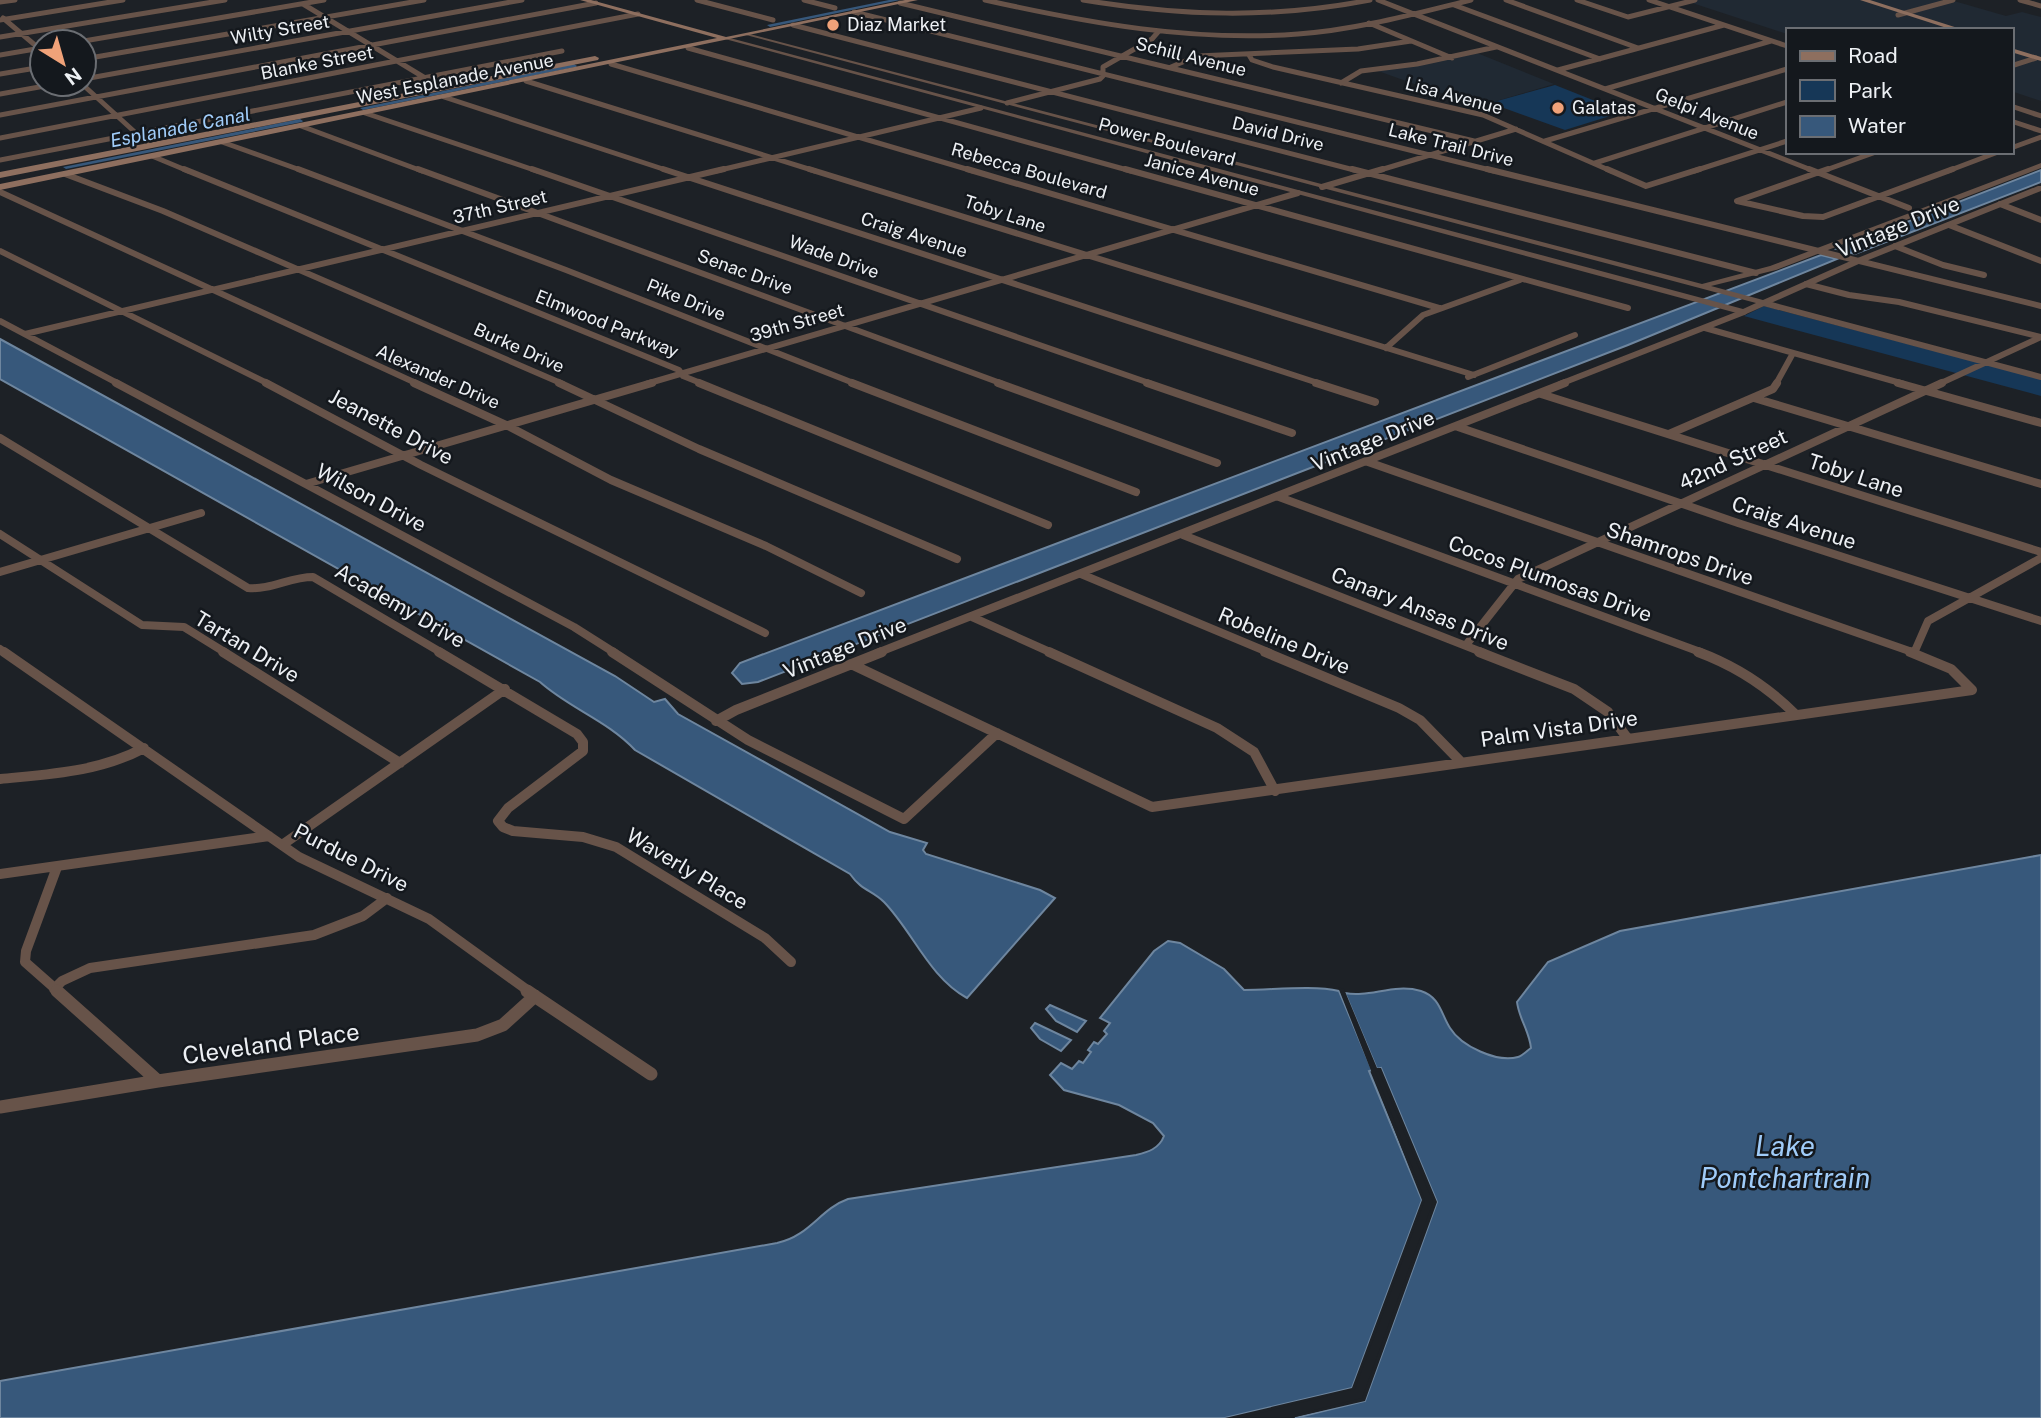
<svg xmlns="http://www.w3.org/2000/svg" width="2041" height="1418" viewBox="0 0 2041 1418" font-family="'Public Sans',sans-serif">
	<rect width="100%" height="100%" fill="#1d2126"/>
	<!-- built -->
	<path fill="#202933" d="M1683 0H1940L1954 1 2006 16 2022 12 2041 17V101L2011 91V30H1787V34Z
		M1477 53 1554 84 1490 103 1437 92 1378 71Z"/>
	<!-- green -->
	<path fill="#163757" d="M1555 85 1623 112 1565 130 1490 103Z
		M1764 306 2041 379V396L1744 316Z"/>
	<!-- water -->
	<path fill="#37587b" stroke="#6e869f" stroke-width="2" d="M2041 170V182L1855 254 1837 249Z
		M1821 255 1837 259 1628 345 758 682 742 684 732 673 740 663Z
		M0 339 615 676 654 702 665 699 678 714 890 832 927 843 923 850 926 854 1040 890 1055 898 967 998C929 977 913 932 884 902 872 890 862 891 850 874L635 750C608 721 569 708 540 682L0 379Z
		M2041 855V1418H1295L1365 1401 1437 1202 1381 1068 1377 1069 1345 993C1369 998 1394 983 1421 991 1440 997 1441 1014 1450 1028 1461 1046 1497 1063 1518 1057 1522 1056 1528 1050 1531 1048 1529 1030 1519 1019 1517 1002L1548 962 1620 931Z
		M1168 941 1180 943 1224 969 1244 990C1273 990 1313 985 1339 991L1372 1070 1369 1071 1422 1200 1352 1388 1225 1418H0V1381L777 1243C810 1236 820 1209 848 1199L1136 1155C1148 1152 1159 1149 1164 1136L1153 1123 1119 1105 1064 1090 1050 1075 1061 1063 1072 1069 1079 1061 1083 1063 1091 1052 1088 1050 1094 1042 1098 1044 1107 1034 1104 1031 1110 1023 1100 1018 1154 951Z
		M1050 1005 1086 1021 1077 1032 1056 1021 1046 1009Z
		M1035 1023 1071 1040 1061 1051 1040 1039 1031 1028Z"/>
	<!-- pier -->
	<path fill="#1d2126" d="M1338 987 1344 989 1377 1068H1381L1437 1202 1365 1401 1291 1418 1294 1415 1362 1398 1433 1202 1379 1072 1375 1071 1425 1200 1355 1389 1240 1418H1225L1352 1388 1422 1200Z"/>
	<g fill="none" stroke-linecap="round" stroke-linejoin="round">
		<!-- canal -->
		<path fill="#37587b" fill-rule="evenodd" d="M889 0H900L770 27 767 25Z
			M574 64 577 66 576 67 363 110 360 108Z
			M300 119 303 121 302 122 66 169 63 167Z"/>
		<!-- minor-far4 -->
		<path stroke="#675349" stroke-width="5" d="M697 0 773 20
			M804 0 835 8
			M985 0C1088 23 1192 42 1298 34 1356 30 1414 14 1471 0
			M1083 0C1180 16 1273 19 1370 0
			M1378 0 1814 171
			M1506 0 1638 48
			M1577 0 1628 17 1695 0
			M1649 0 1787 46
			M2020 0 2041 6
			M0 2 15 0
			M900 3 1474 141
			M303 4 440 87
			M1454 5 1600 59
			M854 12 1494 171
			M1898 15 1953 0
			M3 18 42 51
			M0 20 123 0
			M1369 23 1452 58
			M793 25 1358 171
			M0 37 225 0
			M78 42 324 0
			M688 48 1131 171
			M0 55 41 48
			M1249 55 1252 60 1273 67 1483 115 1611 171
			M84 59 424 0
			M611 64 973 171
			M2011 66 2036 58
			M1171 67 1197 56 1358 49 1411 41
			M1558 70 1724 25
			M0 74 42 67
			M84 79 522 0
			M526 81 815 171
			M1341 83 1361 71 1417 64 1496 47
			M82 84 149 145
			M1605 89 1771 41
			M0 94 56 84
			M444 97 669 171
			M1007 103 1100 79 1103 76V67L1152 39 1158 32
			M2011 106 2041 116
			M365 113 537 171
			M0 115 596 3
			M2011 121 2041 131
			M301 126 422 171
			M0 138 638 14
			M1545 141 1787 69
			M222 142 303 171
			M2011 148 2041 137
			M152 156 188 171
			M0 160 562 51
			M1595 163 1787 102
			M716 171 981 108
			M1377 171 1516 129
			M1694 171 1787 141
			M1823 171 1876 152
			M1948 171 1998 152"/>
		<!-- minor-far3 -->
		<path stroke="#675349" stroke-width="6" d="M184 169 679 370 683 376 703 384
			M298 169 566 270 856 384
			M418 169 1003 384
			M532 169 1152 384
			M663 169 1321 384
			M809 169 1474 375
			M967 169 1439 308
			M1125 169 1628 308
			M1352 169 1756 273
			M1487 169 2041 306
			M1607 169 1646 186 1700 169
			M1809 169 1909 208
			M1828 169 1737 201 1803 216 1823 217 1953 169
			M65 174 163 211 563 384
			M1322 187 1383 169
			M0 192 418 384
			M2000 204 2041 220
			M1949 225 2041 261
			M1895 246 1943 265 1984 275
			M0 251 269 384
			M1806 284 1849 295 1899 302 2041 337
			M1764 303 2041 377
			M0 321 119 384
			M1705 328 1904 384
			M25 334 724 169
			M1386 348 1423 315 1520 280
			M1468 377 1575 335
			M646 384 1298 193
			M1560 384 1744 312
			M1776 384 1792 355
			M1939 384 2041 337"/>
		<!-- minor-far2 -->
		<path stroke="#675349" stroke-width="8" d="M116 383 574 627 615 653
			M266 383 421 465 765 633
			M414 383 506 425 611 480 766 546 861 593
			M559 383 699 449 957 559
			M699 383 1048 525
			M852 383 1136 492
			M998 383 1217 463
			M1147 383 1292 433
			M1316 383 1375 402
			M1898 383 2041 423
			M1541 394 2041 552
			M1754 398 2041 484
			M1458 427 1738 523 2041 621
			M1669 434 1773 389 1777 383
			M0 438 248 588C271 590 290 577 313 577L442 653
			M1368 462 1915 653
			M306 484 652 383
			M1279 497 1703 653
			M0 534 142 625 184 627 226 653
			M1183 535 1484 653
			M0 572 201 513
			M1081 574 1270 653
			M972 617 1052 653
			M1466 645 1518 579 1942 383
			M0 649 6 653
			M877 653 1565 383
			M1914 653 1928 621 2041 558"/>
		<!-- minor-far1 -->
		<path stroke="#675349" stroke-width="10" d="M4 652 299 857 429 919 530 992
			M223 652 400 763
			M439 652 577 734 583 742V751L508 808 498 821 503 827 513 831 583 837 616 847 765 938 791 962
			M612 652 748 740 904 819 997 733
			M1049 652 1217 728 1254 752 1275 791
			M1265 652 1399 708 1420 720 1460 761
			M1479 652 1574 689 1608 712 1628 739
			M1698 652C1736 666 1767 686 1796 715
			M851 664 1152 807 1972 690 1951 669 1910 652
			M716 721 736 710 882 652
			M0 779C50 774 99 772 144 748
			M282 845 505 689
			M57 867 26 951 25 962 59 992
			M0 874 269 836
			M54 989 62 981 90 968 314 935 363 916 387 898"/>
		<!-- minor -->
		<path stroke="#675349" stroke-width="13" d="M57 991 158 1081
			M527 991 651 1074
			M0 1107 158 1081 477 1035 503 1025 535 996"/>
		<!-- tertiary -->
		<path fill="#675349" fill-rule="evenodd" d="M746 33 1702 284 1770 266 2041 163V168L1776 270 1711 286 1763 300 1855 259 2038 186H2041V191L1861 263 1744 315 725 39 730 38 1743 309 1756 303 746 35Z"/>
		<!-- secondary -->
		<path fill="#8e6f5f" fill-rule="evenodd" d="M580 0H591L726 37 905 0H918L0 190V184L717 38Z
			M1860 0H1870L1964 30H1953Z
			M2011 48 2041 57V61L2011 52Z
			M595 56 599 58 598 60 0 178V172Z"/>
	</g>
	<!-- markers -->
	<g fill="#f0a279" stroke="#14181d" stroke-width="2.5">
		<circle cx="833" cy="25" r="7"/>
		<circle cx="1558" cy="108" r="7"/>
	</g>
	<g text-anchor="middle" stroke-width="5" stroke-linejoin="round" paint-order="stroke">
		<!-- far-poi labels -->
		<g font-size="18" fill="#edf0f4" stroke="#14181d" text-anchor="start">
			<text x="847" y="31">Diaz Market</text>
			<text x="1572" y="114">Galatas</text>
		</g>
		<!-- far-street labels -->
		<g font-size="18" fill="#edf0f4" stroke="#14181d">
			<text transform="translate(280 30) rotate(-10)" y="6">Wilty Street</text>
			<text transform="translate(1191 57) rotate(14)" y="6">Schill Avenue</text>
			<text transform="translate(317 63) rotate(-11)" y="6">Blanke Street</text>
			<text transform="translate(455 79) rotate(-11)" y="6">West Esplanade Avenue</text>
			<text transform="translate(1454 96) rotate(15)" y="6">Lisa Avenue</text>
			<text transform="translate(1707 114) rotate(22)" y="6">Gelpi Avenue</text>
			<text transform="translate(1278 134) rotate(14)" y="6">David Drive</text>
			<text transform="translate(1167 142) rotate(15)" y="6">Power Boulevard</text>
			<text transform="translate(1451 145) rotate(14)" y="6">Lake Trail Drive</text>
			<text transform="translate(1029 171) rotate(16)" y="6">Rebecca Boulevard</text>
			<text transform="translate(1202 175) rotate(15)" y="6">Janice Avenue</text>
			<text transform="translate(500 207) rotate(-13)" y="6">37th Street</text>
			<text transform="translate(1005 214) rotate(18)" y="6">Toby Lane</text>
			<text transform="translate(914 235) rotate(18)" y="6">Craig Avenue</text>
			<text transform="translate(834 257) rotate(20)" y="6">Wade Drive</text>
			<text transform="translate(745 272) rotate(20)" y="6">Senac Drive</text>
			<text transform="translate(686 300) rotate(22)" y="6">Pike Drive</text>
			<text transform="translate(797 323) rotate(-16)" y="6">39th Street</text>
			<text transform="translate(607 324) rotate(22)" y="6">Elmwood Parkway</text>
			<text transform="translate(519 348) rotate(24)" y="6">Burke Drive</text>
			<text transform="translate(438 377) rotate(24)" y="6">Alexander Drive</text>
		</g>
		<!-- far-water labels -->
		<g font-size="19" font-style="italic" fill="#a0ccf9" stroke="#14181d">
			<text transform="translate(180 127) rotate(-11)" y="7">Esplanade Canal</text>
		</g>
		<!-- street labels -->
		<g font-size="21" fill="#edf0f4" stroke="#14181d">
			<text transform="translate(1898 227) rotate(-22)" y="7">Vintage Drive</text>
			<text transform="translate(391 427) rotate(28)" y="7">Jeanette Drive</text>
			<text transform="translate(1373 441) rotate(-22)" y="7">Vintage Drive</text>
			<text transform="translate(1733 460) rotate(-25)" y="7">42nd Street</text>
			<text transform="translate(1856 476) rotate(18)" y="7">Toby Lane</text>
			<text transform="translate(371 498) rotate(28)" y="7">Wilson Drive</text>
			<text transform="translate(1794 523) rotate(18)" y="7">Craig Avenue</text>
			<text transform="translate(1680 554) rotate(19)" y="7">Shamrops Drive</text>
			<text transform="translate(1550 579) rotate(20)" y="7">Cocos Plumosas Drive</text>
			<text transform="translate(400 606) rotate(30)" y="7">Academy Drive</text>
			<text transform="translate(1420 609) rotate(22)" y="7">Canary Ansas Drive</text>
			<text transform="translate(1284 641) rotate(23)" y="7">Robeline Drive</text>
			<text transform="translate(247 647) rotate(31)" y="7">Tartan Drive</text>
			<text transform="translate(845 648) rotate(-22)" y="7">Vintage Drive</text>
			<text transform="translate(1559 729) rotate(-8)" y="7">Palm Vista Drive</text>
			<text transform="translate(351 858) rotate(27)" y="7">Purdue Drive</text>
			<text transform="translate(687 869) rotate(31)" y="7">Waverly Place</text>
		</g>
		<!-- near-street labels -->
		<g font-size="24" fill="#edf0f4" stroke="#14181d">
			<text transform="translate(271 1044) rotate(-8)" y="8">Cleveland Place</text>
		</g>
		<!-- near-water labels -->
		<g font-size="28" font-style="italic" fill="#a0ccf9" stroke="#14181d">
			<text x="1785" y="1156">Lake<tspan x="1785" dy="32">Pontchartrain</tspan></text>
		</g>
	</g>
	<!-- legend -->
	<rect x="1786" y="28" width="228" height="126" fill="#14181d" stroke="#6b6e73" stroke-width="2"/>
	<rect x="1800" y="51" width="35" height="10" fill="#8e6f5f" stroke="#6b6e73" stroke-width="2"/>
	<text x="1848" y="63" font-size="21" fill="#edf0f4">Road</text>
	<rect x="1800" y="80" width="35" height="21" fill="#163757" stroke="#6b6e73" stroke-width="2"/>
	<text x="1848" y="98" font-size="21" fill="#edf0f4">Park</text>
	<rect x="1800" y="116" width="35" height="21" fill="#37587b" stroke="#6b6e73" stroke-width="2"/>
	<text x="1848" y="133" font-size="21" fill="#edf0f4">Water</text>
	<!-- north arrow -->
	<g transform="translate(63 63) rotate(143)"><circle r="33" fill="#14181d" stroke="#6b6e73" stroke-width="2"/>
	<path d="M0-5L12 26L0 18L-12 26Z" fill="#f0a279"/>
	<text y="-10" font-size="19" font-weight="bold" text-anchor="middle" fill="#edf0f4">N</text>
	</g>
</svg>
